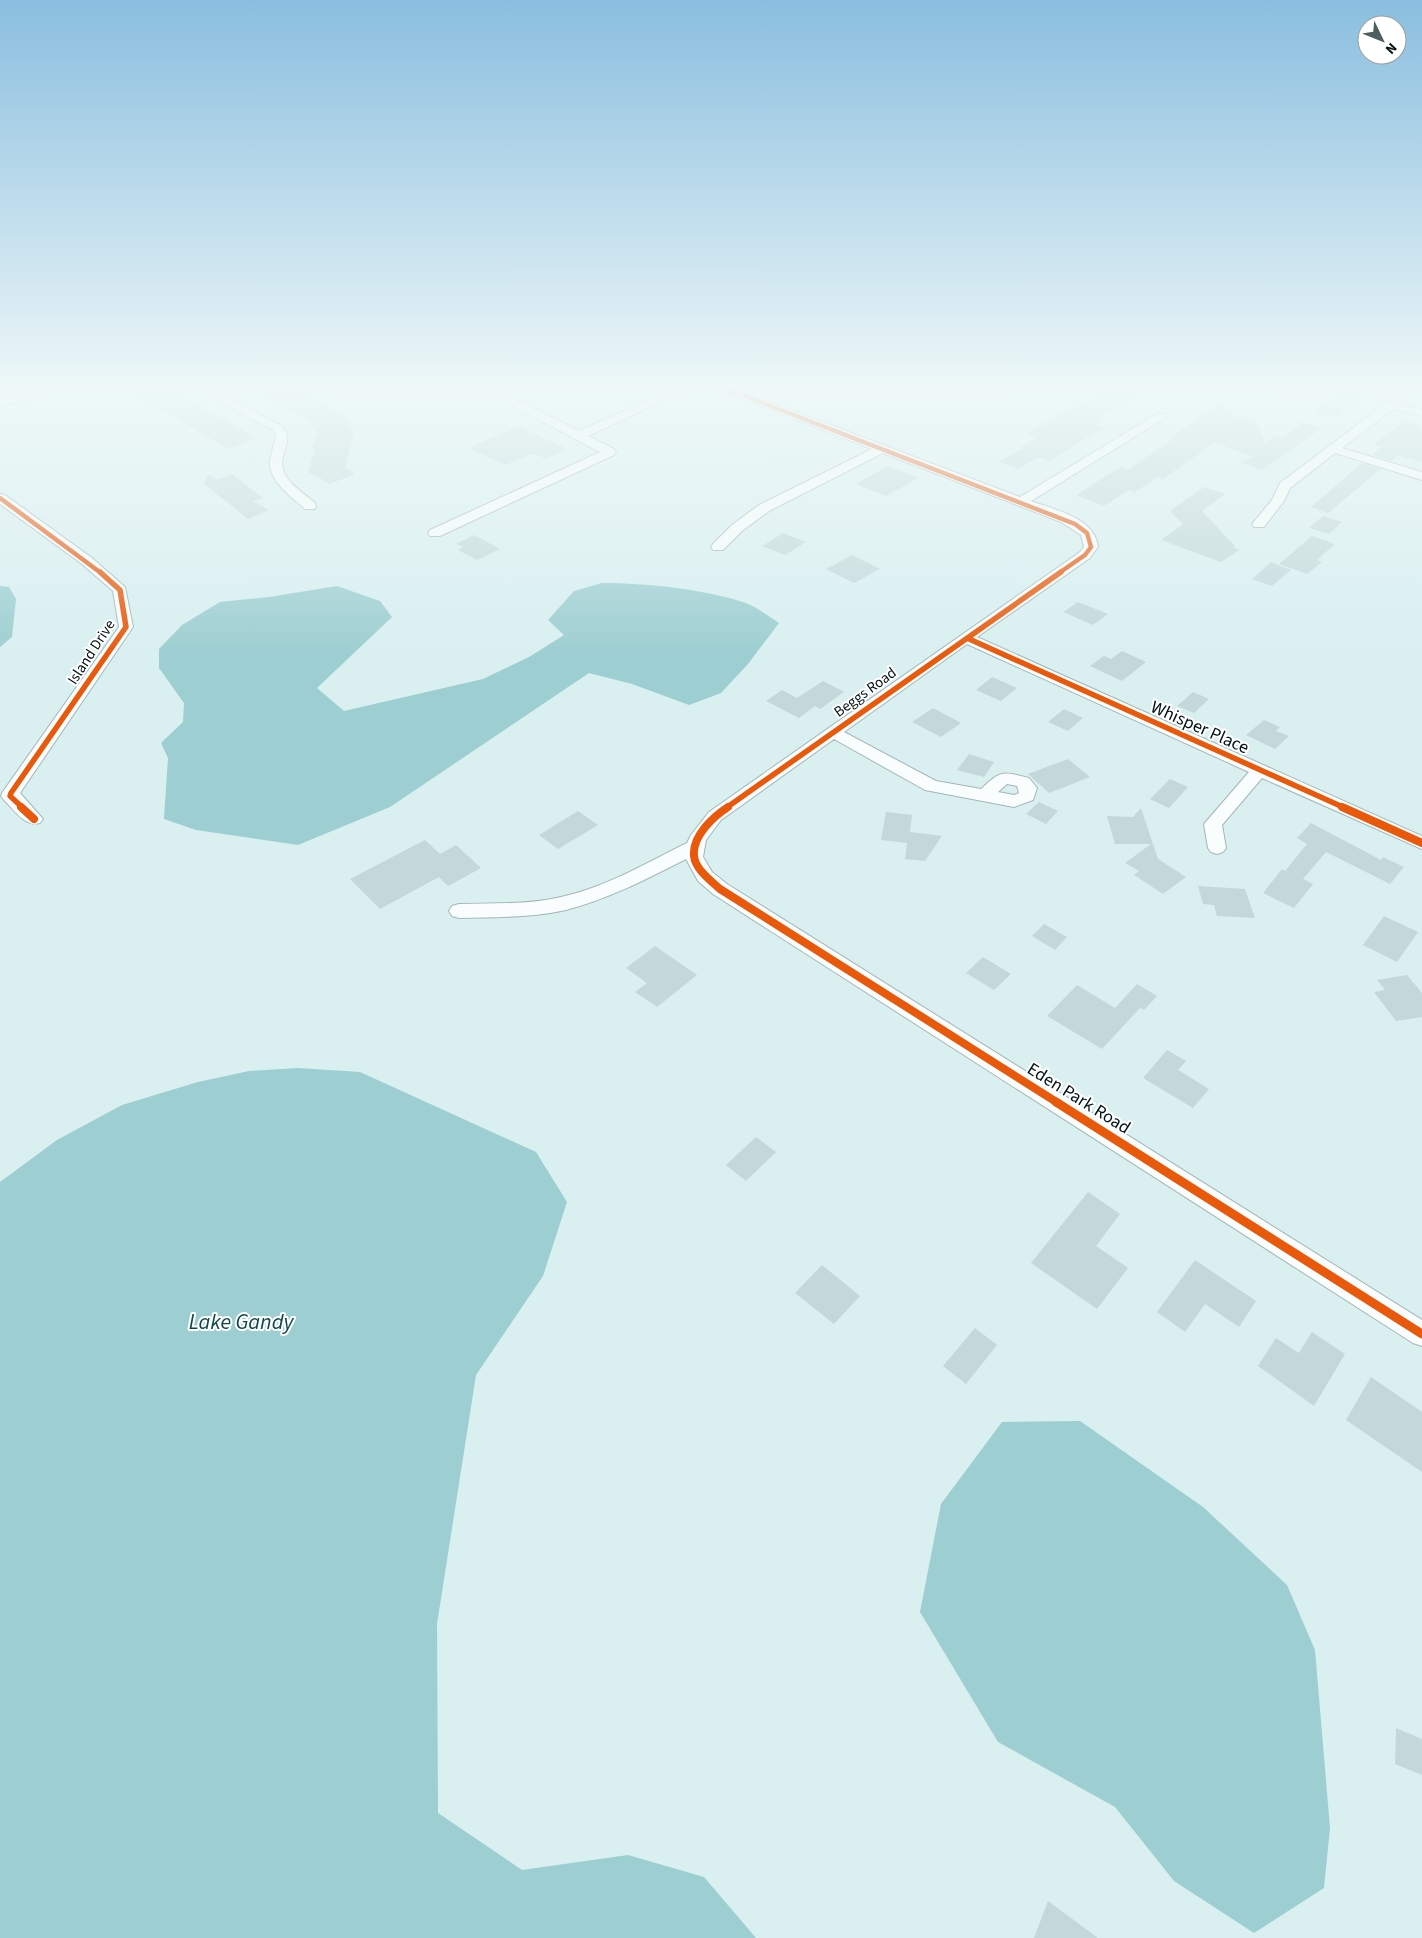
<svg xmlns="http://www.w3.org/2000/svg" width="1422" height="1938" viewBox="0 0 1422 1938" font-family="'Source Sans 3',sans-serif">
	<rect width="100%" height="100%" fill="#d9eff0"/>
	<!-- water -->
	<path fill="#9dced1" d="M602 583C646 583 704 589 746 603 757 607 768 616 779 623L748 664 721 693 689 705 632 684 589 673 390 807 298 845 196 830 164 819 168 758 161 743 183 722 184 703 159 668V649L182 625 220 602 269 597 337 586 380 601 392 617 317 688 344 711 483 679 529 657 564 635 548 620 574 591Z
		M0 586 9 587 16 599 12 637 0 647Z
		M298 1068 360 1072 536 1152 567 1202 543 1276 476 1375 437 1624 438 1813 522 1870 628 1855 704 1877 756 1938H0V1182L57 1140 122 1105 198 1082 249 1071Z
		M1080 1421 1203 1507 1287 1585 1315 1650 1330 1828 1324 1888 1254 1933 1174 1881 1115 1807 998 1742 920 1612 941 1504 1002 1422Z"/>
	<!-- building -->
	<path fill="#c2d8d9" d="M159 386H167L257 438 228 449 129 391Z
		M240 386H339L340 389 312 398 343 414 354 432 345 468 355 474 330 484 308 472 315 449 311 450 317 433 311 422Z
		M1118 386H1161L1097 416 1103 418 1093 424 1103 428 1049 461 1039 457 1018 469 999 462 1024 448 1021 447 1037 437 1027 433 1088 399Z
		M1349 386H1378L1334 418 1313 412Z
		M1220 405 1229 408 1236 418 1255 419 1265 443 1276 435 1283 437 1303 422 1322 428 1262 470 1242 463 1253 456 1214 443 1163 479 1158 477 1135 492 1129 490 1104 506 1076 495 1120 467 1128 470 1173 439 1169 438Z
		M1405 421 1422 427V462L1398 455 1391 461 1372 455 1382 447 1373 444Z
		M518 426 567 449 546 458 531 454 505 465 469 448Z
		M1362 463 1381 469 1328 513 1311 507Z
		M888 466 918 478 886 496 856 484Z
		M232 474 263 498 253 501 269 510 248 519 203 483 209 475 217 480Z
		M1204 487 1225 494 1202 511 1235 546 1233 547 1239 550 1221 562 1161 540 1183 524 1170 511Z
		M1323 516 1342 522 1329 534 1309 528Z
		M783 533 806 542 785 555 762 546Z
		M474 535 500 549 477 560 458 550 463 547 456 544Z
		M1312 536 1335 544 1317 560 1322 562 1307 574 1279 564Z
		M852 555 880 569 854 583 826 569Z
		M1271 562 1291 570 1272 586 1252 579Z
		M1078 602 1108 614 1093 625 1063 612Z
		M1122 651 1146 662 1122 681 1090 666 1104 656 1111 659Z
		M992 677 1017 688 1001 701 976 690Z
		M823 681 844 692 820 709 815 706 799 718 766 701 782 690 797 698Z
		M1193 692 1209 699 1194 713 1177 706Z
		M933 708 961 723 941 737 912 722Z
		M1064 709 1083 718 1068 731 1048 722Z
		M1264 720 1280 727 1276 731 1289 736 1275 749 1246 735Z
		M969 754 994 762 984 777 957 770Z
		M1068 759 1090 777 1049 793 1028 774Z
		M1170 779 1188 787 1169 808 1150 799Z
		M1039 802 1058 811 1046 824 1026 814Z
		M1141 808 1158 859 1186 877 1163 894 1134 875 1139 871 1125 863 1151 844H1115L1107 816 1133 817Z
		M578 811 598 825 558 849 539 835Z
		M886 812 912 815 910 832 942 836 925 861 905 859 907 843 881 840Z
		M1311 823 1381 860 1383 857 1404 867 1390 884 1326 852 1303 879 1313 884 1294 908 1263 893 1282 869 1285 871 1307 844 1297 838Z
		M425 840 440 854 456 845 481 868 448 886 439 877 380 909 350 879Z
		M1198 886 1245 889 1255 918 1217 916 1214 905 1203 904Z
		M1384 916 1418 932 1397 962 1363 945Z
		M1044 924 1067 937 1055 950 1032 936Z
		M655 946 697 975 657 1007 635 992 647 983 626 968Z
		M983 957 1011 974 994 990 966 973Z
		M1407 975 1422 993V1017L1396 1021 1374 992 1385 990 1377 980Z
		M1137 984 1157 996 1144 1010 1140 1008 1102 1049 1047 1016 1077 985 1115 1008Z
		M1167 1050 1186 1061 1178 1070 1209 1089 1193 1108 1143 1078Z
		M756 1137 776 1152 746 1181 726 1165Z
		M1088 1192 1120 1214 1096 1246 1128 1268 1097 1309 1031 1263Z
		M1195 1260 1256 1301 1239 1327 1205 1304 1185 1332 1157 1312Z
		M822 1265 860 1296 834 1324 795 1293Z
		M975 1328 997 1345 966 1384 943 1366Z
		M1312 1332 1345 1354 1314 1406 1258 1366 1276 1338 1299 1353Z
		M1371 1377 1422 1412V1472L1346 1420Z
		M1396 1728 1422 1739V1775L1395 1764Z
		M1048 1901 1098 1938H1034Z"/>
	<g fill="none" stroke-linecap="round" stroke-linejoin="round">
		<defs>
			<path id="minor" d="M67 386H88L82 389 0 406V400Z
				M220 386H234L227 394 229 398 280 425C298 442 276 452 284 472 289 485 305 494 315 503L316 506 315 509H305C292 497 269 482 270 462 271 452 275 443 276 434L272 429 220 402 215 394Z
				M475 386H489L579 431 681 386H695L588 436 614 449 616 452 614 455 440 536H430L428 533 430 530 600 452Z
				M714 386H728L1020 497 1157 414H1165L1167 416 1165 418 1031 501C1054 510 1095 517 1098 547L1090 558 977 637 1422 836V849L1262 778 1222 825 1226 848 1223 852 1217 854 1211 852 1208 848 1204 824 1249 772 967 644 844 732 936 781 981 789C1001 770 1002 771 1029 778L1037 788 1033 800 1014 807 925 790 834 739 721 820 706 840 703 857 712 872 727 884 1422 1320V1346L1413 1343 713 894 698 881 686 859C647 879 608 899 566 910 531 918 494 917 459 918L452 916 449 911 452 906 459 904C494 903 531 905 565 896 608 886 648 862 687 843L691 835 709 812 1080 552 1084 547 1081 535 1061 522 883 453 769 511 742 531 723 550H713L711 547 713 544 732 525 759 505 872 449 715 388ZM1007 784 1017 786 1019 793 1014 795 998 792Z
				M1409 386H1422L1400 404 1422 410V416L1393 409 1342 448 1422 472V480L1335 453 1290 488 1284 501 1264 527H1254L1252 524 1272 500 1280 483Z
				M0 494 5 495 92 558 125 587 133 627 20 793 43 819 40 823C25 827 14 810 4 800L1 796 2 793 119 627 113 591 82 564 0 504Z"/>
		</defs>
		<!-- minor casing -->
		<use href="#minor" stroke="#a4b6b7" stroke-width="2"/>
		<!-- minor -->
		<use href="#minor" fill="#f9fdfd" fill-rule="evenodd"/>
		<defs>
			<path id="rail" d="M0 393 35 386"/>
		</defs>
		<!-- rail casing -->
		<use href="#rail" stroke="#c7cdcd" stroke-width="4"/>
		<!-- rail -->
		<use href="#rail" stroke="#fff" stroke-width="2.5" stroke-dasharray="7" stroke-linecap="butt"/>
		<defs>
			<path id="cycleway-far3" d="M719 386 1075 524 1087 533 1091 547 1085 555 1059 573
				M0 498 101 573"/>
			<path id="cycleway-far2" d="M967 638 1345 808
				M23 808 10 796 11 793 126 627 120 590 100 572
				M726 808 1061 572"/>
			<path id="cycleway-far1" d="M21 807 34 819
				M728 807C713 817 692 836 694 856 695 869 711 881 720 889L1058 1103
				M1342 807 1422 843"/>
			<path id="cycleway" d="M1056 1102 1422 1334"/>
		</defs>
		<!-- cycleway-far3 casing -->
		<use href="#cycleway-far3" stroke="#fff" stroke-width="6"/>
		<!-- cycleway-far2 casing -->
		<use href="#cycleway-far2" stroke="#fff" stroke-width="8"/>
		<!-- cycleway-far1 casing -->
		<use href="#cycleway-far1" stroke="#fff" stroke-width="11"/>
		<!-- cycleway casing -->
		<use href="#cycleway" stroke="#fff" stroke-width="12"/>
		<!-- cycleway-far3 -->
		<use href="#cycleway-far3" stroke="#e8590c" stroke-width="4.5"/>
		<!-- cycleway-far2 -->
		<use href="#cycleway-far2" stroke="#e8590c" stroke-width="5.5"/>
		<!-- cycleway-far1 -->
		<use href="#cycleway-far1" stroke="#e8590c" stroke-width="8"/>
		<!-- cycleway -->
		<use href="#cycleway" stroke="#e8590c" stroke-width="9"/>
	</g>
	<!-- sky -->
	<linearGradient id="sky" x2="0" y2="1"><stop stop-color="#8abedf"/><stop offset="0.59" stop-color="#eef8f8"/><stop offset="1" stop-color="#eef8f8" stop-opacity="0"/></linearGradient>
	<rect width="1422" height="657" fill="url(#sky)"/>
	<g text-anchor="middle" stroke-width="4" stroke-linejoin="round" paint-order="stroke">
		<!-- far-street labels -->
		<g font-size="15" fill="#031112" stroke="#fff">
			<text transform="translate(91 652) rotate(-57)" y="5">Island Drive</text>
			<text transform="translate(865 692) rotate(-36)" y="5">Beggs Road</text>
		</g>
		<!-- street labels -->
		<g font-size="18" fill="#031112" stroke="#fff">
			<text transform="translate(1200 727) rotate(24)" y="6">Whisper Place</text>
			<text transform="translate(1079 1098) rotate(32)" y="6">Eden Park Road</text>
		</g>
		<!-- near-water labels -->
		<g font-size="22" font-style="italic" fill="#0e474a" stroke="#fff">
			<text x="241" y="1329">Lake Gandy</text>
		</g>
	</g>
	<!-- north arrow -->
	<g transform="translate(1382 40) rotate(133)"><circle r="24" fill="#ffffff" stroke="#9aa0a0"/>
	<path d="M0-4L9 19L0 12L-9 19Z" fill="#4e5f60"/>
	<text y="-8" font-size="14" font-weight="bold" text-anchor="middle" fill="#031112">N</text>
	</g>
</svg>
